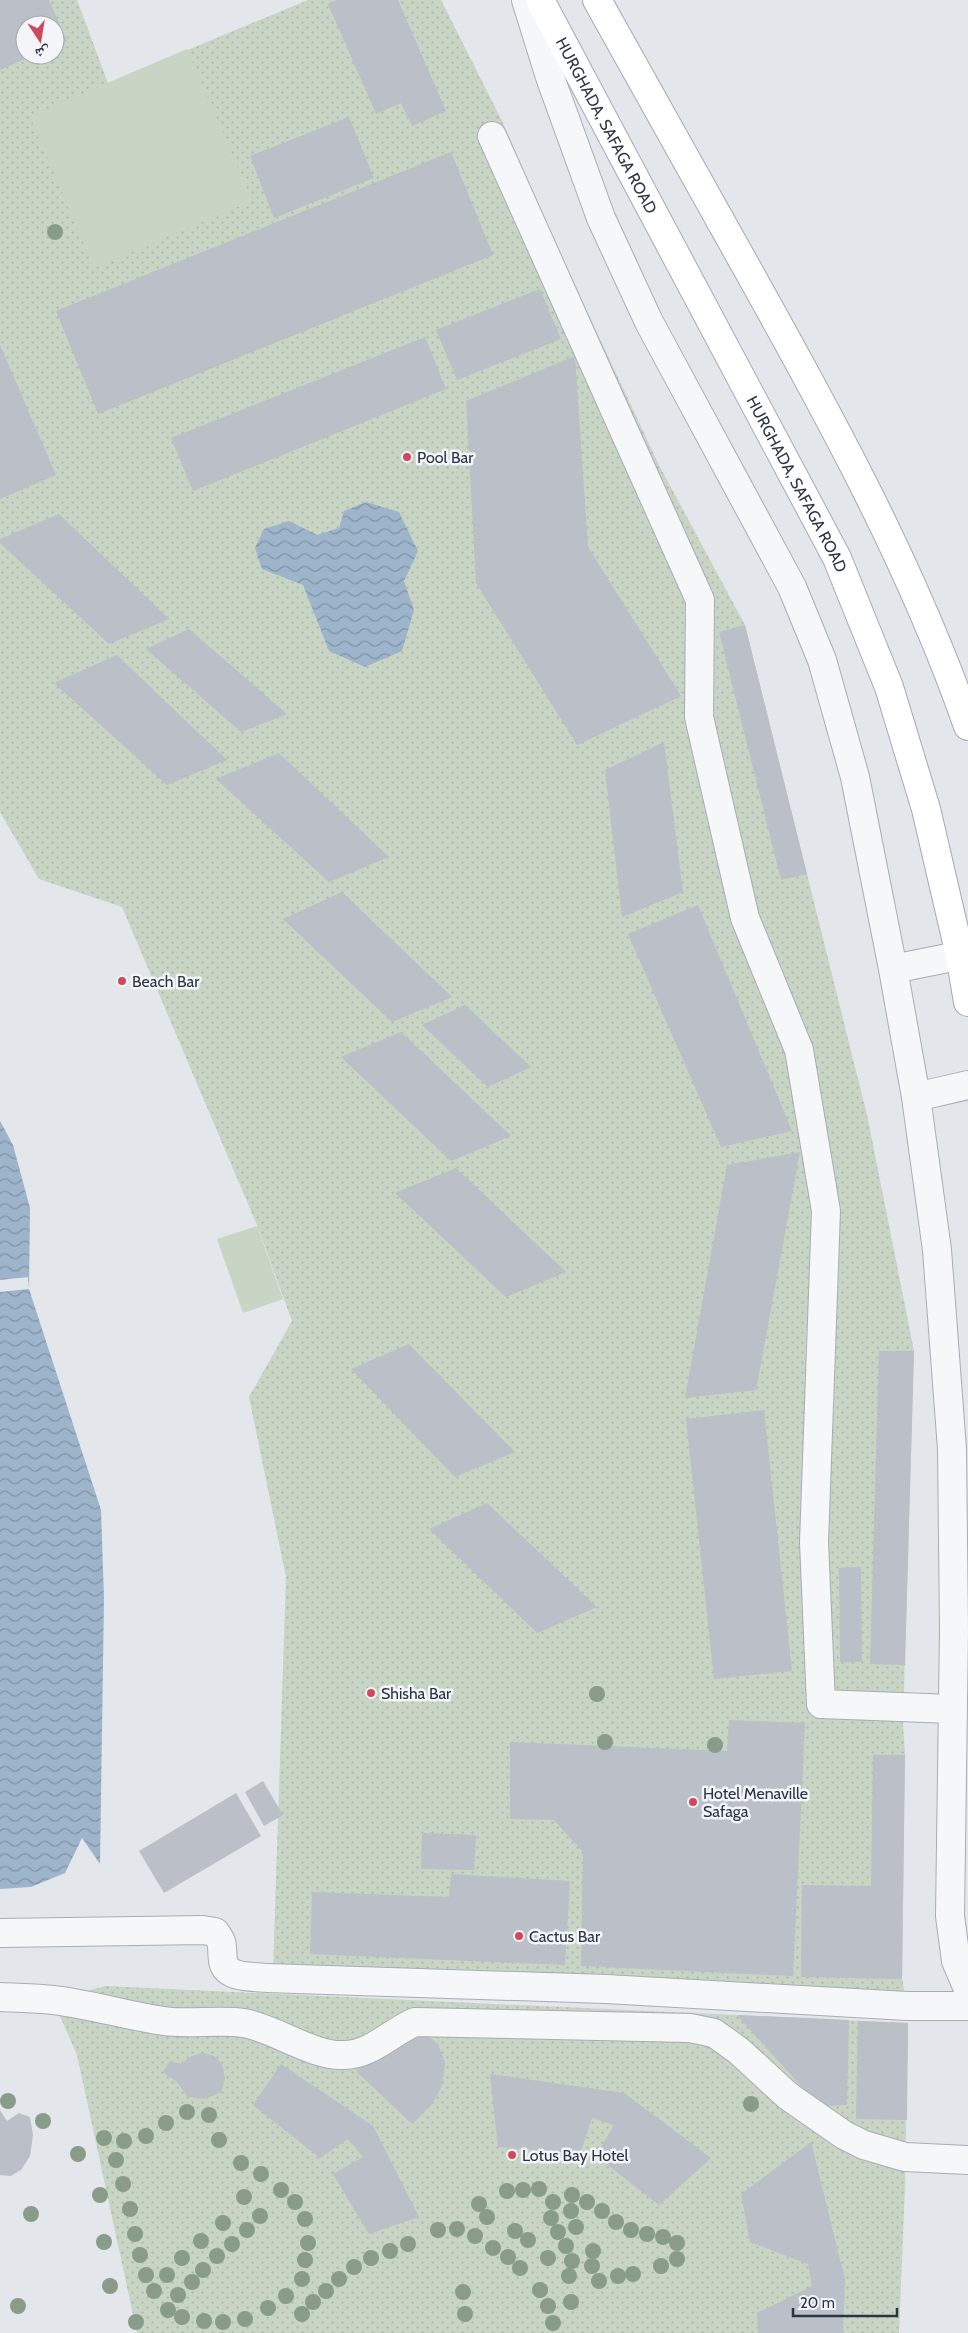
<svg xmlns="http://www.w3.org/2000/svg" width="968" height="2333" viewBox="0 0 968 2333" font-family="Cabin,'Noto Naskh Arabic',sans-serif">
	<defs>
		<pattern id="grass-dots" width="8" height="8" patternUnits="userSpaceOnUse" patternTransform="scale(1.25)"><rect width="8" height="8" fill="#c8d5c4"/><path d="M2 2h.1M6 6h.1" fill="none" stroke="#acb7aa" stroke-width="1.8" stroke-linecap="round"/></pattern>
		<pattern id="water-waves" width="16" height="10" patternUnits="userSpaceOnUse" patternTransform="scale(1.25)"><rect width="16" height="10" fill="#9eb4cb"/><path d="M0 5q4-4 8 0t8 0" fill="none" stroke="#8193a6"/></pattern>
	</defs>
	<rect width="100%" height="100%" fill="#e3e6eb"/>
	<!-- grass -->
	<path fill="url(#grass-dots)" fill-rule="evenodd" d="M0 0H77L108 83 308 0H441L503 123 561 256 660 467 745 625 867 1115 914 1351 903 1722 905 1755 902 1978 906 2001 273 1971 286 1577 249 1397 292 1321 257 1225 122 907 39 879 0 812ZM25 25H55V55H25Z
		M105 1986 908 2023 905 2187 899 2333H137L77 2055 53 2000Z"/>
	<!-- pitch -->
	<path fill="#c8d5c4" d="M187 49 252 201 94 268 30 116Z
		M257 1226 283 1299 243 1313 217 1239Z"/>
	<!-- water -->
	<path fill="url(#water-waves)" d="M366 502 399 512 418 551 404 581 414 610 402 651 365 667 329 651 303 585 262 569 255 548 264 529 289 521 317 535 339 528 344 511Z
		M0 1121 13 1145 30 1208 29 1289 101 1510 104 1598 100 1864 82 1838 65 1873 31 1887 0 1889Z"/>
	<!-- pier -->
	<path fill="#e3e6eb" d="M28 1277 29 1289 0 1292V1280Z"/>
	<!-- building -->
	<path fill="#babfc8" d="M0 0H49L67 41 55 46V25H25V55H34L0 70Z
		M337 0H398L446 111 412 126 401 103 376 114 328 4Z
		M349 117 374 178 274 218 250 156Z
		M451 152 493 255 98 414 56 311Z
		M540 289 561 339 457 380 436 330Z
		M425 337 446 389 193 491 171 438Z
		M0 345 56 475 0 499Z
		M575 356 588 547 681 696 577 745 476 583 466 401Z
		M59 514 169 619 109 644 0 543V539Z
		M745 625 807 874 781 880 719 632Z
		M189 629 287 714 241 732 146 649Z
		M117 655 227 760 167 785 54 683Z
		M664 742 683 892 622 917 605 770Z
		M279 753 389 857 329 882 216 779Z
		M342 892 452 997 392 1022 283 919Z
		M698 905 792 1131 721 1147 628 934Z
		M465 1005 531 1067 488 1087 422 1025Z
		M401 1032 511 1136 451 1161 341 1057Z
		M800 1152 756 1390 685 1398 727 1165Z
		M456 1168 566 1272 506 1297 395 1193Z
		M409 1344 515 1452 455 1477 351 1369Z
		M879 1351H914L905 1665 870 1664Z
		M764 1410 792 1671 714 1679 686 1419Z
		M487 1503 597 1607 537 1633 429 1529Z
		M861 1567 862 1662H840L839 1568Z
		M729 1720 805 1723 793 1976 581 1966 583 1852 554 1820 510 1819V1742L727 1751Z
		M873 1755H905L902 1979 801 1977 802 1885 871 1886Z
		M263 1781 283 1815 264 1826 245 1792Z
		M236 1793 261 1836 164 1893 139 1851Z
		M422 1833 476 1835 474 1870 421 1869Z
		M451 1874 570 1881 565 1965 310 1954 312 1892 449 1897Z
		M737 2015 849 2020 847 2105 819 2106Z
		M858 2021 908 2023 907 2120 856 2119Z
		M424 2032 438 2044 445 2063 444 2072 441 2088 431 2105 412 2124 356 2071 398 2038Z
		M203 2053 214 2056 222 2064 225 2079 221 2092 205 2099 188 2097 177 2082 163 2072 170 2061 182 2064 189 2057Z
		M281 2064 373 2126 419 2217 369 2234 333 2174 363 2157 348 2139 320 2158 253 2105Z
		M490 2074 624 2093 711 2158 659 2205 596 2156 614 2125 592 2118 580 2154 498 2147Z
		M0 2110 7 2121 19 2113 30 2117 33 2135 30 2156 21 2170 11 2176 0 2175Z
		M811 2142 845 2280 843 2333H758L757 2313 812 2286 808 2264 750 2242 741 2194Z"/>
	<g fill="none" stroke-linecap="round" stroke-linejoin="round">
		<defs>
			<path id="minor" d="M526 0 551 80 601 218 649 322 792 587 822 660 855 777 893 969 916 1097 937 1250 952 1449 954 1630 950 1916 956 1961 968 1989
				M492 136 700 600 699 717 745 918 799 1050 826 1211 814 1542 821 1704 952 1709
				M893 969 968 954
				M916 1097 968 1085
				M0 1933 203 1930 215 1932C225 1945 221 1946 223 1961 226 1979 253 1976 267 1978L606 1989 907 2006H968
				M0 1997C17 1998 36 1998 53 2000 90 2004 127 2016 164 2021 190 2025 217 2019 244 2023 276 2029 314 2057 344 2055 371 2055 391 2032 415 2022L690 2028 714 2033 739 2051 788 2096 844 2135 864 2145 905 2157 968 2160"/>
			<g id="major">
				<path id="s1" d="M540 0 837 558 889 687 926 809 960 955 968 1002"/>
				<path d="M597 0C649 93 701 186 753 279 834 424 913 569 968 726"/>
			</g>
		</defs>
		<!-- minor casing -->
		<use href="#minor" stroke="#a8adb5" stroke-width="30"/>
		<!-- major casing -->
		<use href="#major" stroke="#a2aab7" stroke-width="30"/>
		<!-- minor -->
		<use href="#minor" stroke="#f6f7f9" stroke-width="28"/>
		<!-- major -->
		<use href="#major" stroke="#fff" stroke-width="28"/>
	</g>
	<!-- trees -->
	<g fill="#899c89">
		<circle cx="55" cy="232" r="8"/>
		<circle cx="597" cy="1694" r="8"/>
		<circle cx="605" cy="1742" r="8"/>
		<circle cx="715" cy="1745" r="8"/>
		<circle cx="8" cy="2101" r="8"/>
		<circle cx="751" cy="2104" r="8"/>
		<circle cx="187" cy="2112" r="8"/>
		<circle cx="209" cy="2115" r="8"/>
		<circle cx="43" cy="2121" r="8"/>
		<circle cx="166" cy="2123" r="8"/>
		<circle cx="146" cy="2136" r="8"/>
		<circle cx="104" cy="2138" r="8"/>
		<circle cx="219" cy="2140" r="8"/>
		<circle cx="124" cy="2141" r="8"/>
		<circle cx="78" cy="2154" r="8"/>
		<circle cx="116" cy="2160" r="8"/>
		<circle cx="241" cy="2163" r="8"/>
		<circle cx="261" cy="2174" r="8"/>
		<circle cx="123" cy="2184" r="8"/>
		<circle cx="539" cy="2189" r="8"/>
		<circle cx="281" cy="2190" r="8"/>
		<circle cx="523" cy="2190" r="8"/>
		<circle cx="507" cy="2191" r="8"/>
		<circle cx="100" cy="2195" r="8"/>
		<circle cx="572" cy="2195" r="8"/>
		<circle cx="244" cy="2197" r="8"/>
		<circle cx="295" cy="2202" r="8"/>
		<circle cx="553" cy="2202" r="8"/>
		<circle cx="587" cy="2202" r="8"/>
		<circle cx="479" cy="2204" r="8"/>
		<circle cx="130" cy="2209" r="8"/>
		<circle cx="571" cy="2211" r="8"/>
		<circle cx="602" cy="2211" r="8"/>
		<circle cx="31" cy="2214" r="8"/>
		<circle cx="260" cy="2216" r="8"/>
		<circle cx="487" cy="2217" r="8"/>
		<circle cx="551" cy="2218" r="8"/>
		<circle cx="305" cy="2219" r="8"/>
		<circle cx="616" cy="2222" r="8"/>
		<circle cx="223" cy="2223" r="8"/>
		<circle cx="576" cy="2227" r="8"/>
		<circle cx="457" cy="2229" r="8"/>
		<circle cx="247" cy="2230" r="8"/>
		<circle cx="438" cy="2230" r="8"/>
		<circle cx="631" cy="2230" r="8"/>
		<circle cx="515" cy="2231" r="8"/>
		<circle cx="558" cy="2232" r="8"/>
		<circle cx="135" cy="2234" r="8"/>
		<circle cx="647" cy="2234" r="8"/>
		<circle cx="475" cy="2236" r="8"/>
		<circle cx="663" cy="2237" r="8"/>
		<circle cx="528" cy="2240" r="8"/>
		<circle cx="201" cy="2241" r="8"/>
		<circle cx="104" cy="2242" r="8"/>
		<circle cx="308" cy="2243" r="8"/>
		<circle cx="677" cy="2243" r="8"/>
		<circle cx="232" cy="2244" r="8"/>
		<circle cx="408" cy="2244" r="8"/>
		<circle cx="566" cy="2246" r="8"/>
		<circle cx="493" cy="2248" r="8"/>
		<circle cx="390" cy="2251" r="8"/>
		<circle cx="593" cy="2251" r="8"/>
		<circle cx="140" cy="2255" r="8"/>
		<circle cx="217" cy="2256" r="8"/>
		<circle cx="508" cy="2257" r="8"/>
		<circle cx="182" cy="2258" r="8"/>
		<circle cx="371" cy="2258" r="8"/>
		<circle cx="548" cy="2258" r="8"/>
		<circle cx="677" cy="2259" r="8"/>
		<circle cx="305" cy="2260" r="8"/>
		<circle cx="572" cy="2261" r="8"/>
		<circle cx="592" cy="2266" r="8"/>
		<circle cx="661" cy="2266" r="8"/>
		<circle cx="354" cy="2267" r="8"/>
		<circle cx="520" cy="2268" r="8"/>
		<circle cx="203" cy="2270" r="8"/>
		<circle cx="633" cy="2274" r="8"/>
		<circle cx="146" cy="2275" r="8"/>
		<circle cx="167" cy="2275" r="8"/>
		<circle cx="569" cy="2276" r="8"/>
		<circle cx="618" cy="2276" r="8"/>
		<circle cx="302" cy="2279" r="8"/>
		<circle cx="339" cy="2279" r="8"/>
		<circle cx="599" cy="2281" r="8"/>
		<circle cx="192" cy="2282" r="8"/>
		<circle cx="110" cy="2286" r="8"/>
		<circle cx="540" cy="2290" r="8"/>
		<circle cx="154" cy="2291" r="8"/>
		<circle cx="326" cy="2291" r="8"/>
		<circle cx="463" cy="2292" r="8"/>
		<circle cx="178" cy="2295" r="8"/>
		<circle cx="286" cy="2296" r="8"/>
		<circle cx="313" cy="2302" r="8"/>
		<circle cx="571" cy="2302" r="8"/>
		<circle cx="18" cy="2306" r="8"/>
		<circle cx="548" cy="2306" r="8"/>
		<circle cx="268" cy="2308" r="8"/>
		<circle cx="168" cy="2310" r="8"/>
		<circle cx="302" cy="2314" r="8"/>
		<circle cx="465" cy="2314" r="8"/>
		<circle cx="182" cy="2317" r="8"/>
		<circle cx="245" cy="2319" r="8"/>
		<circle cx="204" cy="2321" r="8"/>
		<circle cx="136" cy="2322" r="8"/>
		<circle cx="223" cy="2322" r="8"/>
		<circle cx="553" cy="2323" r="8"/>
	</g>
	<!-- markers -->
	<g fill="#cf495e" stroke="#f3f5f8" stroke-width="2">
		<circle cx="407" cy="457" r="5"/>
		<circle cx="122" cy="981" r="5"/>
		<circle cx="371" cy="1693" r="5"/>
		<circle cx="693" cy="1802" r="5"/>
		<circle cx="519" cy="1936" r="5"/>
		<circle cx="512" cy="2155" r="5"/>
	</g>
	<g text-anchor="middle" stroke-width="5" stroke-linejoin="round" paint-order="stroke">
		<!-- street labels -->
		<g font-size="16" fill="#2a3443" stroke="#f3f5f8">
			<text dy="6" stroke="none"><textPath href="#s1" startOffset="142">HURGHADA, SAFAGA ROAD</textPath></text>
			<text dy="6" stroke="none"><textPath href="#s1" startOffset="548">HURGHADA, SAFAGA ROAD</textPath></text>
		</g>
		<!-- poi labels -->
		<g font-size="16" fill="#2a3443" stroke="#f3f5f8" text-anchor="start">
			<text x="417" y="463">Pool Bar</text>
			<text x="132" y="987">Beach Bar</text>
			<text x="381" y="1699">Shisha Bar</text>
			<text x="703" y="1799">Hotel Menaville<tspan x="703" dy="18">Safaga</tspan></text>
			<text x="529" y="1942">Cactus Bar</text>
			<text x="522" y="2161">Lotus Bay Hotel</text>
		</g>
	</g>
	<!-- north arrow -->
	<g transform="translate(40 40) rotate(168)"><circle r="24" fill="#f3f5f8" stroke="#a3a8b0"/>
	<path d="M0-4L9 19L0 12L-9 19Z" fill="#cf495e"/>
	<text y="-8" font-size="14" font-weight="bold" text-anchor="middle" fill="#2a3443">ش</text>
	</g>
	<!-- scale -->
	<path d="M793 2308v8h104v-8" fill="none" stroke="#2a3443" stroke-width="2.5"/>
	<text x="800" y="2308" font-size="15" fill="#2a3443" stroke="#f3f5f8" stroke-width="4" paint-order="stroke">20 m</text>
</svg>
